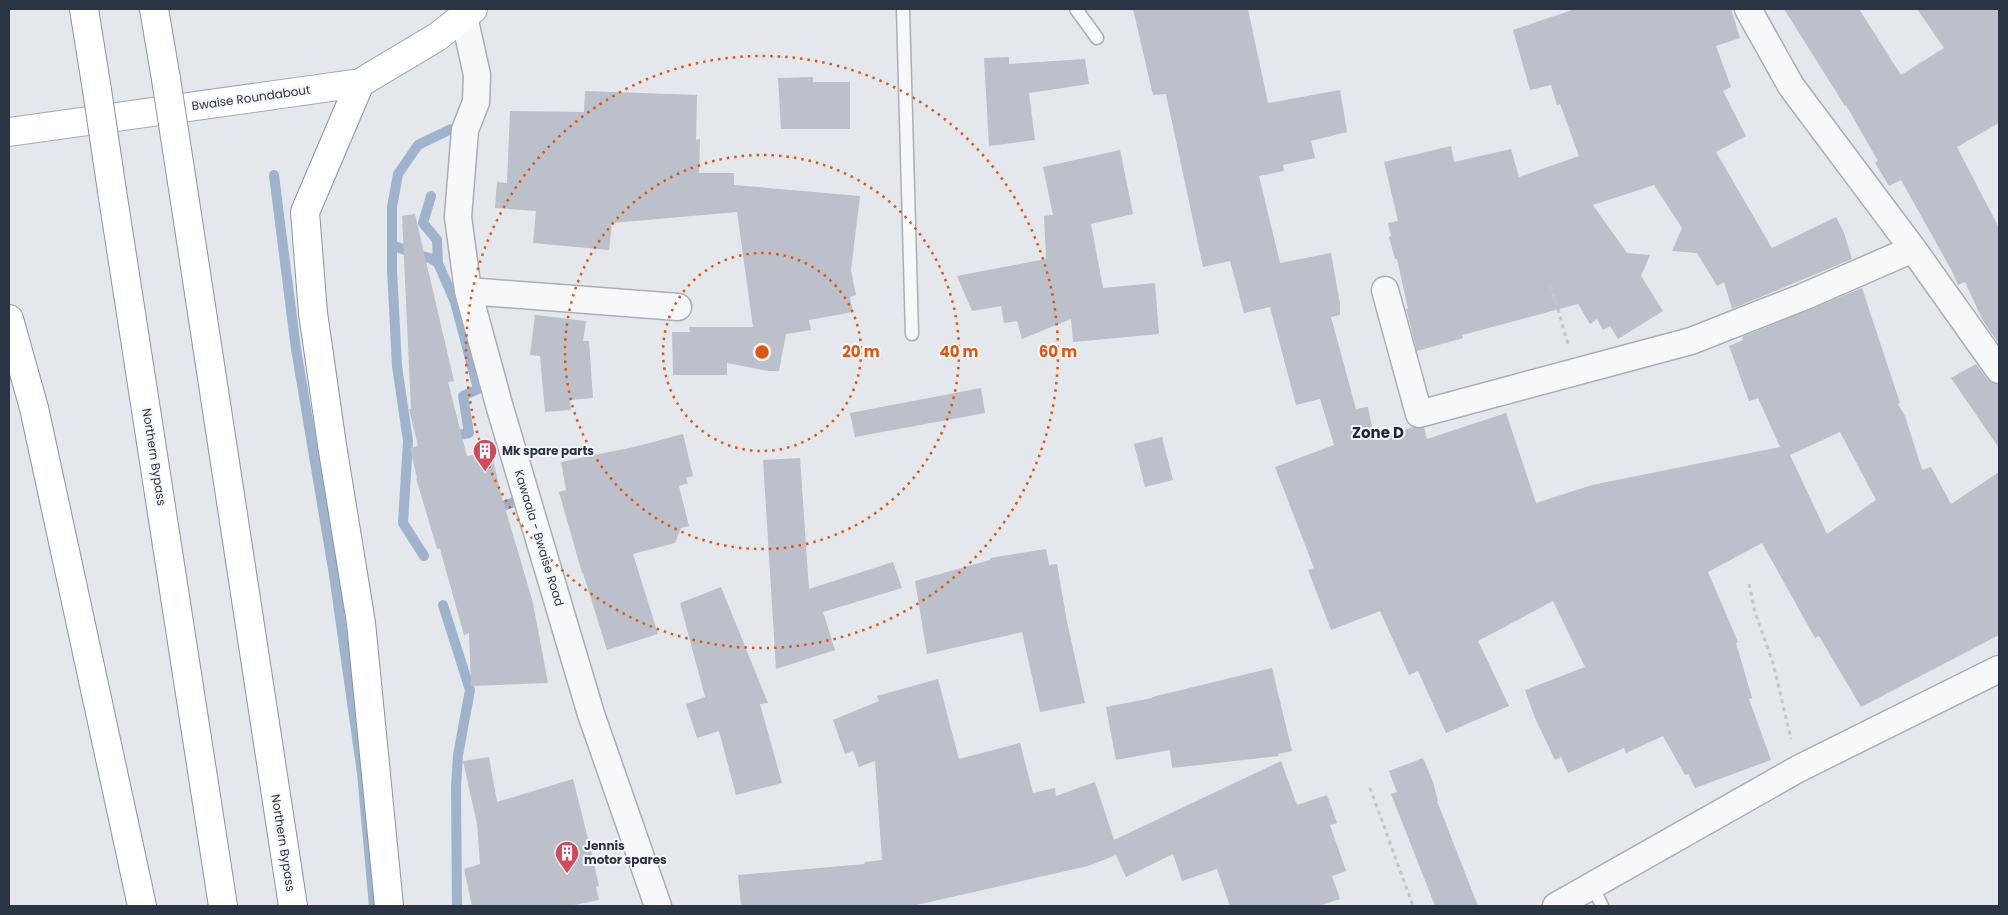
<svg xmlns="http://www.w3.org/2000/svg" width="2008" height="915" viewBox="0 0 2008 915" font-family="Poppins,sans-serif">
	<rect width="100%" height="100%" fill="#e4e7ec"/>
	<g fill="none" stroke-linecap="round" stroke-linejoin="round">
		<!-- stream -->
		<path stroke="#9fb4cc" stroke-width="10" d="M274 175 296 349 334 575 362 773 374 906
			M431 196 423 223 437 240 438 263
			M392 245 418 255 430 258 438 263 455 302 478 389 463 396 469 433 449 437
			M492 510 517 501
			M424 556 403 523 408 441 397 366 392 270V207L398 174 418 145 451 129
			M443 605 470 690 458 755 456 787 457 906"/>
	</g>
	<!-- building -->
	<path fill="#bbc0ca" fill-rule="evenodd" d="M1133 9H1248L1268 103 1340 90 1347 132 1311 141 1315 158 1283 165 1284 171 1259 176 1280 263 1331 253 1340 304V315L1331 317 1356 409 1368 407 1373 432 1380 430 1383 438 1413 427 1424 428 1427 439 1506 413 1536 503 1592 485 1780 447 1758 398 1749 401 1729 346 1743 340 1742 337 1862 288 1900 403 1898 404 1905 416 1922 470 1931 467 1951 504 1999 472V635L1861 707 1819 636 1815 638 1762 543 1708 572 1738 642 1736 643 1752 698 1749 699 1771 760 1695 788 1688 774 1685 775 1663 736 1626 753 1624 748 1568 773 1561 757 1555 760 1535 718 1525 690 1585 667 1553 601 1478 641 1509 706 1446 733 1418 671 1409 675 1380 611 1331 630 1308 570 1314 568 1275 467 1334 445 1320 399 1296 405 1270 307 1244 313 1230 261 1203 267 1166 94 1153 95ZM1840 432 1876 500 1827 534 1790 455Z
		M1575 9H1731L1740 38 1716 46 1731 87 1723 91 1746 136 1716 152 1772 248 1836 217 1844 233 1852 259 1732 309 1724 282 1717 286 1697 253 1672 251 1682 228 1654 185 1593 205 1627 253 1650 255 1641 276 1663 311 1618 339 1610 326 1603 330 1597 319 1590 324 1578 304 1462 335 1463 338 1417 351 1406 309H1408L1397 259H1395L1389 237 1391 236 1388 223 1398 221 1384 162 1451 146 1454 162 1511 149 1519 177 1579 156 1560 104 1557 105 1551 85 1530 90 1513 30Z
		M1784 9H1859L1901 75 1944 48 1917 9H1999V123L1957 147 1999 228V344L1983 321 1965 282 1958 285 1952 271 1901 180 1889 186 1875 163 1878 161 1846 105 1845 106Z
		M1009 57V64L1085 59 1089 84 1029 93 1035 140 989 146 984 58Z
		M813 77V82H850V129H781L778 78Z
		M585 91 697 95 696 140 700 139 699 173H734V185L860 196 851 270 856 295 850 297 853 312 809 320 811 330 786 334 779 371H768L727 363V375H673L672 332H690L689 327H753L737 212 612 223 609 250 533 243 536 211 495 208 497 182 507 183 510 111 584 112Z
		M1120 150 1133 214 1091 224 1103 288 1155 283 1159 334 1073 342 1071 319 1022 339 1017 321 1004 323 1001 306 972 311 957 276 1046 259 1044 216 1053 215 1043 167Z
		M415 214 454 381 448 382 467 456 491 451 501 494 533 603 548 683 471 686 469 633 464 635 440 549H437L416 478H417L410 448 418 446 409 409H411L402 216Z
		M535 315 586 321 583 341H589L593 398 570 400 571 410 545 412 540 356 530 355Z
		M1976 364 1987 379 1992 383 1999 385V448L1951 378Z
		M981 388 985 413 855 437 850 413Z
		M683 434 693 476 686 478 688 483 679 486 689 526 681 528 675 543 633 554 658 634 607 650 583 573H582L559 492 566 490 561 462 634 447Z
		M1162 437 1173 480 1145 487 1134 444Z
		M800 458 809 589 893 562 902 588 823 612 835 650 776 669 763 460Z
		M1046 549 1049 565 1057 564 1067 622 1085 703 1040 712 1022 632 927 654 915 581 990 560V558Z
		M721 587 768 703 760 704 782 783 736 795 719 731 697 738 686 704 705 697 680 603Z
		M1272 668 1292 751 1278 754 1279 756 1172 768 1170 750 1116 760 1106 707 1152 698V697Z
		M938 679 959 759 1020 743 1033 793 1055 788 1056 796 1095 782 1114 840 1281 761 1297 805 1327 795 1337 823 1330 825 1346 871 1332 876 1340 899 1319 906H1230L1217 869 1182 881 1173 854 1126 877 1116 855 1088 866 912 906H741L738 875 865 864 864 862 882 860 875 761 859 767 853 751 845 754 833 720 879 701 877 696Z
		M489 757 497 802 573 779 592 855 599 886 596 887 599 900 569 906H472L464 869 480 864 477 824 463 761Z
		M1423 758 1433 782 1438 801H1437L1478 906H1435L1391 794 1397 792 1389 771Z"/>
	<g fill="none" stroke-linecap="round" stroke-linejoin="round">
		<defs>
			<path id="lane" d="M903 9 912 334
				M1076 9 1097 38
				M1592 885 1602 906"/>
			<path id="street" d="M1748 9 1791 86 1913 249 1999 370
				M464 16 477 75 476 102 465 130 458 217 468 291 500 408 591 714 658 906
				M1385 290 1419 414 1691 341 1803 297 1913 249
				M468 291 678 307
				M1556 906 1798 769 1999 669"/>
			<path id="primary" d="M9 132 360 83 437 37 473 9"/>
			<path id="highway" d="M84 9 97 90
				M154 9 166 79
				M360 83 305 212 313 313 332 445 361 623 389 906
				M182 182 293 906
				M112 191 223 906
				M9 319 34 408 142 906"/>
		</defs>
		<!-- lane casing -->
		<use href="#lane" stroke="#a9aeb7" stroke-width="15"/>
		<!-- street casing -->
		<use href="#street" stroke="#a9aeb7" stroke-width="29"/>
		<!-- primary casing -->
		<use href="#primary" stroke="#a3abb8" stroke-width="30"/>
		<!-- highway casing -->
		<use href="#highway" stroke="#8b94a3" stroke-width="30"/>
		<!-- path -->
		<path stroke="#c2c5cb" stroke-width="3" stroke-dasharray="4 4" stroke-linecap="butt" d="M1551 286 1568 344
			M1749 584 1755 612 1773 663 1791 739
			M1370 788 1413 906"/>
		<!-- lane -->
		<use href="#lane" stroke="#f7f8fa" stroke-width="12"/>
		<!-- street -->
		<use href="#street" stroke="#f7f8fa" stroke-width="26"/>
		<!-- primary -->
		<use href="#primary" stroke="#fff" stroke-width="28"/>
		<!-- highway -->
		<use href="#highway" stroke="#fff" stroke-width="28"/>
		<defs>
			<path id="highway-bridge" d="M166 79 182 182
				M97 90 112 191"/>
		</defs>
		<!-- highway-bridge casing -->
		<use href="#highway-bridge" stroke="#8b94a3" stroke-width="30" stroke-linecap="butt"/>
		<!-- highway-bridge -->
		<use href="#highway-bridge" stroke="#fff" stroke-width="28"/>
	</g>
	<!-- distance rings -->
	<g fill="none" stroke="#df570f" stroke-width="2.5" stroke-dasharray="2.5 5">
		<circle cx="762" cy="352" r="99"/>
		<circle cx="762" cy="352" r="197"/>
		<circle cx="762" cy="352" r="296"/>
	</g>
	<!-- icons -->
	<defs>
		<symbol id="building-pin" viewBox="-11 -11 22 30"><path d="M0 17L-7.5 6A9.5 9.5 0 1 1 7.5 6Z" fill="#d1495b" stroke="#f4f6f9"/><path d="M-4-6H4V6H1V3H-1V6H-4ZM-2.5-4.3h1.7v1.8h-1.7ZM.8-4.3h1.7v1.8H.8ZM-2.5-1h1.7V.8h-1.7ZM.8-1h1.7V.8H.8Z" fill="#fff"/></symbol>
	</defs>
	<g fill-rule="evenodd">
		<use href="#building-pin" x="471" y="437" width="28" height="38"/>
		<use href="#building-pin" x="553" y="839" width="28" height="38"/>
	</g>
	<g text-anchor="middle" stroke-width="4" stroke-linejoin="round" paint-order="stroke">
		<!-- street labels -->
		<g font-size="12" fill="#2b3445" stroke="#f4f6f9">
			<text transform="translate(251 98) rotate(-8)" y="4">Bwaise Roundabout</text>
			<text transform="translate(154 457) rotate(81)" y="4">Northern Bypass</text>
			<text transform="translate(539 538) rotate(73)" y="4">Kawaala - Bwaise Road</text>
			<text transform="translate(283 843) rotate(81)" y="4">Northern Bypass</text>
		</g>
		<!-- poi labels -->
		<g font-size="12" font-weight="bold" fill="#2b3445" stroke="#f4f6f9" text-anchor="start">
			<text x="502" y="455">Mk spare parts</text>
			<text x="584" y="850">Jennis<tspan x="584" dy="14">motor spares</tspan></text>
		</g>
		<!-- quarter labels -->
		<g font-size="15" font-weight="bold" fill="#1d2536" stroke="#f4f6f9">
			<text x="1378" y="438">Zone D</text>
		</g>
	</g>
	<circle cx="762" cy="352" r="8" fill="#df570f" stroke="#f4f6f9" stroke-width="2.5"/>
	<g font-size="15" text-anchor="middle" font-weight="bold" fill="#df570f" stroke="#f4f6f9" stroke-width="4" stroke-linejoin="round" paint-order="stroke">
		<text x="861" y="357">20 m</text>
		<text x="959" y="357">40 m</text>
		<text x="1058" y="357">60 m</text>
	</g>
	<!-- border -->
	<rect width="2008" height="915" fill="none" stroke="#2b3445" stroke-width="20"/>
</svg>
